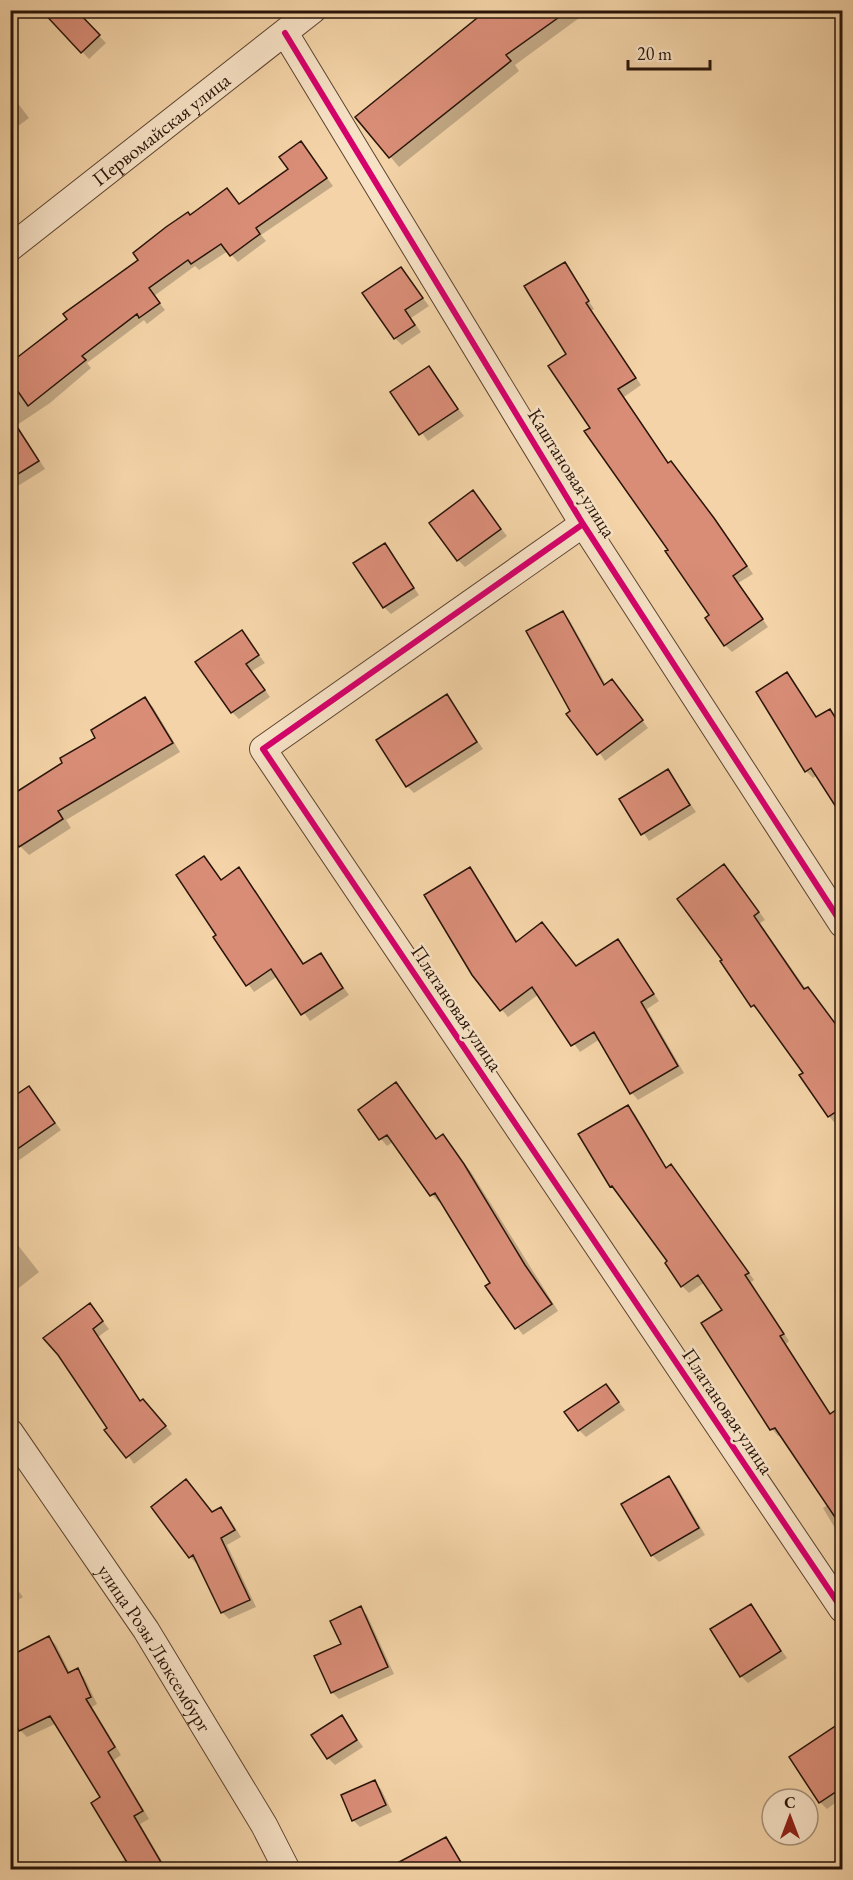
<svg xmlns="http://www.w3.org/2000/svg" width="853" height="1880" viewBox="0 0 853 1880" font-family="'EB Garamond',serif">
	<rect width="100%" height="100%" fill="#f3d3a7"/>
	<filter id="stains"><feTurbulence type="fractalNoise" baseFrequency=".00333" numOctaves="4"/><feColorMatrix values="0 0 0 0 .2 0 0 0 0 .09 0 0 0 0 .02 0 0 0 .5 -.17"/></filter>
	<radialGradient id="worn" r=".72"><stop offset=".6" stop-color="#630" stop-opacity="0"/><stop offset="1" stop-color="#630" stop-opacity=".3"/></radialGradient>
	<!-- shadow -->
	<path fill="#0003" d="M74 10 106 43 89 59 48 16Z
		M488 10H590L515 65 519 71 399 167 357 117Z
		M10 93 29 118 10 132Z
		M301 143 333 186 261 235 266 241 238 262 228 251 199 270 195 266 154 296 165 310 147 324 144 320 87 363 91 368 50 403 17 425 45 469 13 489 10 486V363L34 348 190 217 227 190 240 205 290 170Z
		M564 264 594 309 591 311 641 385 624 397 669 464 678 470 721 527 753 574 738 583 768 627 732 652 725 645 711 616 592 428 568 355Z
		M401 269 429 306 411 318 421 332 402 345 395 338Z
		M428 368 464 416 428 441 392 393Z
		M473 492 507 536 465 567 458 560Z
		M385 545 419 595 391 614 384 607Z
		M562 612 569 619 606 685 618 688 648 728 605 761 572 711Z
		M241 632 265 663 252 671 270 697 239 719 232 712Z
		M787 674 817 718 829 711 842 727V817L817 775 813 778 806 771Z
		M447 696 483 749 414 793 407 786Z
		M144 698 153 707 180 752 66 820 71 828 29 855 20 846 64 763Z
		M668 771 696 812 649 841 621 800Z
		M204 858 222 881 239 869 305 965 321 955 349 995 310 1021 278 976 254 992 215 938 219 935Z
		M469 869 518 942 577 967 618 941 659 1001 647 1009 684 1073 638 1100 632 1093 600 1039 580 1052 539 994 508 1017 473 975Z
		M731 873 765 920 760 923 842 1041V1132L829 1116 805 1073 761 1012 752 1006 722 961Z
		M396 1084 437 1140 443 1136 471 1172 558 1311 523 1335 488 1287 492 1284 441 1200 439 1202 432 1195 393 1142 387 1146 381 1139 360 1110Z
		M29 1088 61 1130 18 1161 10 1153Z
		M628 1107 635 1114 667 1169 671 1166 678 1173 754 1280 751 1282 789 1341 786 1344 831 1414 842 1407V1540L823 1508 828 1505 781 1435 778 1436 772 1429 704 1323 724 1310 705 1282 689 1293 682 1286 669 1261 611 1186Z
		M10 1235 39 1272 10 1295Z
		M96 1312 109 1329 98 1337 141 1402 150 1407 172 1434 134 1464 59 1354Z
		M606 1386 625 1410 586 1437 579 1430Z
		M669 1478 676 1485 705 1535 659 1562 652 1555Z
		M193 1488 213 1513 221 1509 228 1516 241 1537 227 1545 256 1607 229 1619 222 1612 199 1563 197 1564 190 1557Z
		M10 1580 23 1597 10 1605Z
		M750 1606 787 1658 748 1683 741 1676Z
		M360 1608 367 1615 394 1674 339 1699 332 1692 316 1657 343 1645Z
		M49 1638 56 1645 70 1673 77 1670 84 1677 97 1704 92 1707 121 1755 114 1760 149 1819 140 1824 167 1870H125L120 1862 126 1859 102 1797 57 1723 27 1737 20 1730Z
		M342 1717 363 1747 335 1765 328 1758Z
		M842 1736V1798L827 1809 820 1802Z
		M374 1782 381 1789 392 1812 360 1827 353 1820Z
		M446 1839 467 1870H422L414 1856Z"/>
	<!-- building -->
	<path fill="#d98d77" stroke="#291408" stroke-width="1.5" d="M41 10H76L100 35 81 53Z
		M487 10H569L506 55 511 61 389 158 355 117Z
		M301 141 327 178 256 228 260 234 230 256 221 244 191 264 188 260 149 288 160 303 139 318 137 314 82 356 86 360 28 406 10 380V363L67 319 63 314 138 260 133 253 166 227 188 212 190 215 227 188 239 204 288 169 279 157Z
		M565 262 589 301 586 303 636 378 618 389 668 463 671 461 714 518 747 566 733 576 763 619 724 646 705 618 709 615 665 551 668 550 584 431 590 428 548 366 566 354 524 286Z
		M401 267 423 298 405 310 415 325 394 339 362 293Z
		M429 366 458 409 419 435 390 392Z
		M10 416 39 461 10 479Z
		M473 490 501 529 457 561 429 523Z
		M385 543 414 588 383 608 353 563Z
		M563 611 604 685 612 679 643 720 597 755 566 714 570 711 526 631Z
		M242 630 259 655 246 664 265 690 231 713 195 662Z
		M787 672 816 717 830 709 843 730V818L811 768 805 772 756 692Z
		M447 694 477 742 406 787 376 740Z
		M145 697 173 743 58 811 63 819 19 847 10 834V796L62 763 60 758 95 738 91 730Z
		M668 769 690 805 641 835 619 799Z
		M204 856 221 880 239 867 303 964 321 953 343 988 301 1015 271 969 246 986 213 937 216 935 176 875Z
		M724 864 759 912 754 916 804 989 808 987 843 1034V1107L828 1117 799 1075 803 1073 754 1005 751 1007 720 961 722 960 677 899Z
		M470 867 516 942 542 922 576 966 618 939 654 994 641 1002 678 1066 630 1094 594 1032 571 1046 532 987 500 1011 472 975 424 895Z
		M396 1082 436 1139 443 1134 464 1164 525 1265 552 1304 515 1329 485 1286 490 1283 435 1193 430 1196 387 1135 379 1140 358 1110Z
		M29 1086 55 1123 10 1154V1099Z
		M628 1105 666 1168 671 1164 749 1273 745 1275 784 1334 780 1336 830 1414 843 1405V1529L775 1428 770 1430 701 1323 722 1310 698 1275 681 1287 665 1263 667 1261 612 1186 610 1187 578 1134Z
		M90 1303 103 1321 93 1329 140 1401 143 1399 166 1426 126 1458 104 1430 107 1428 58 1355 43 1338Z
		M606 1384 619 1402 578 1431 564 1412Z
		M669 1476 699 1528 651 1556 621 1504Z
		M186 1479 212 1512 221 1507 235 1530 221 1538 250 1600 221 1613 193 1555 189 1558 151 1507Z
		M751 1604 781 1651 740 1677 710 1629Z
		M361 1606 388 1667 331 1693 314 1656 341 1644 330 1621Z
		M49 1636 68 1673 78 1668 91 1697 86 1699 115 1747 108 1752 143 1811 134 1816 165 1869H131L91 1803 100 1797 50 1716 19 1731 10 1713V1656Z
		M342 1715 357 1740 327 1759 311 1735Z
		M843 1721V1787L819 1803 789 1757Z
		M375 1780 386 1805 352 1821 341 1795Z
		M446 1837 465 1869H386Z"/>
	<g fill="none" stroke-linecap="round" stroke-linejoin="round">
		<defs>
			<g id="minor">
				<path d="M285 33 583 524 842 924"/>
				<path id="s1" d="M10 248 313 10"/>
				<path d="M583 524 263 749 842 1609"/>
				<path id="s2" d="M10 1432 146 1630 264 1825 287 1870"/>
			</g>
		</defs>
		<!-- minor casing -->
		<use href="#minor" stroke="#5c4430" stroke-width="28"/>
		<!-- minor -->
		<use href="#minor" stroke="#f7e2c6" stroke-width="26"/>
		<defs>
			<path id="cycleway" d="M285 33 583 524 842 924
				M583 524 263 749 842 1609"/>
		</defs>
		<!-- cycleway casing -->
		<use href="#cycleway" stroke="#f7e2c6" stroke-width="10"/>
		<!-- cycleway -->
		<use href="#cycleway" stroke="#d6006c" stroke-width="6"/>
	</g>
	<g text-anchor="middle" stroke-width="5" stroke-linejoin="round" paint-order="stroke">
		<!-- street labels -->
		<g font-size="20" fill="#291408" stroke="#f7e2c6">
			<text dy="7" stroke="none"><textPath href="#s1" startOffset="192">Первомайская улица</textPath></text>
			<text transform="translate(572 473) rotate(58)" y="7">Каштановая улица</text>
			<text transform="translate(457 1008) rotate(56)" y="7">Платановая улица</text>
			<text transform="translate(728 1411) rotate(56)" y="7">Платановая улица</text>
			<text dy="7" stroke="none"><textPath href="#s2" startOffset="260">улица Розы Люксембург</textPath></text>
		</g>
	</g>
	<!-- margin -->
	<rect width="853" height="1880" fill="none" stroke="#f3d3a7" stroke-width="36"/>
	<rect x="12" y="12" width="829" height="1856" fill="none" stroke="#291408" stroke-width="3"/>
	<rect x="18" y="18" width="817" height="1844" fill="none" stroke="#291408" stroke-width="1.5"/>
	<!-- north arrow -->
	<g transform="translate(790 1817)"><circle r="28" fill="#f7e2c6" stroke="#a5907a" stroke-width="1.5"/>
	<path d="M0-4.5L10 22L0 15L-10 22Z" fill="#8f2418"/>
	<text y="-9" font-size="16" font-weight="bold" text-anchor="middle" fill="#291408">С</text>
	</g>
	<!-- scale -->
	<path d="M628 60v9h82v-9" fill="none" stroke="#291408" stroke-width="3"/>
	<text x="637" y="60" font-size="18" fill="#291408" stroke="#f7e2c6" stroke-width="4.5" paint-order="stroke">20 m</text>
	<rect width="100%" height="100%" filter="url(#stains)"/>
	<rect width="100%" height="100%" fill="url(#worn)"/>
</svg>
